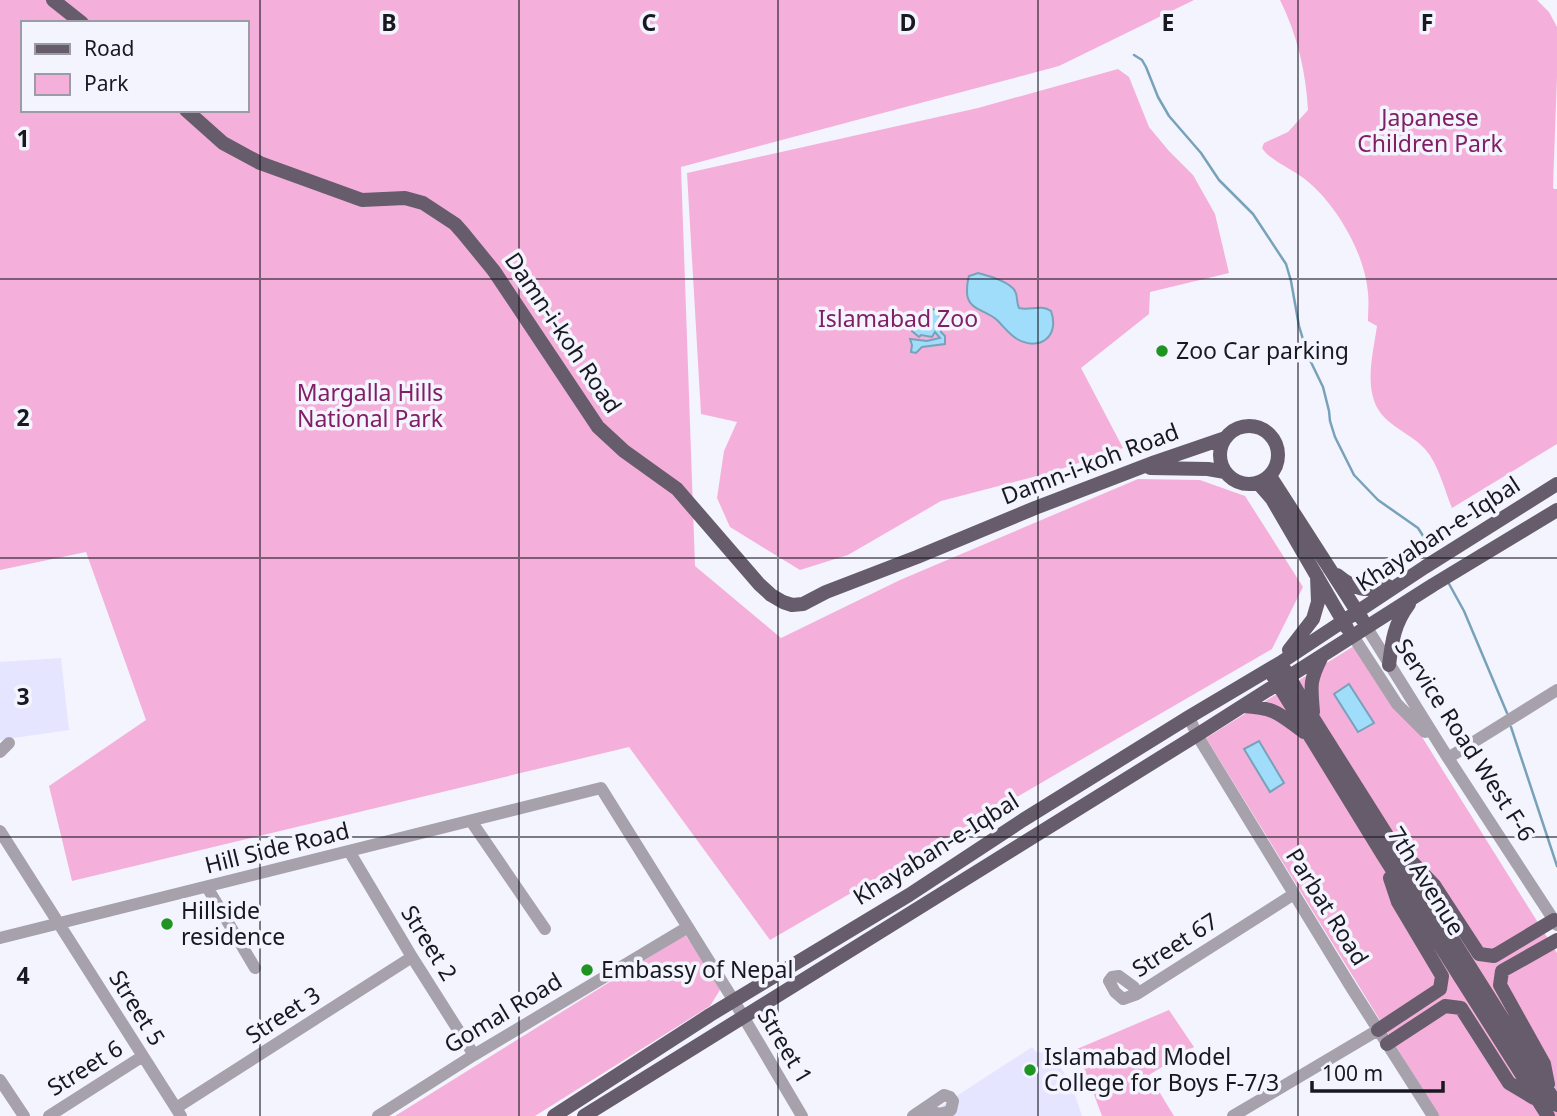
<svg xmlns="http://www.w3.org/2000/svg" width="1557" height="1116" viewBox="0 0 1557 1116" font-family="'Noto Sans',sans-serif">
	<rect width="100%" height="100%" fill="#f3f4fe"/>
	<!-- built -->
	<path fill="#e5e5ff" d="M61 658 69 730 0 740V662Z
		M1032 1047 1036 1052 1052 1053 1072 1086 1082 1116H926Z"/>
	<!-- green -->
	<path fill="#f4b0da" fill-rule="evenodd" d="M0 0H1194L1059 66 681 167 695 566 781 638 900 580 1138 479 1200 480 1245 496 1303 587 1272 649 770 940 629 747 72 881 49 786 146 720 86 552 0 570ZM23 23H247V110H23Z
		M1280 0H1537L1549 12 1557 27V77L1553 187 1554 189H1557V444L1452 508C1444 489 1439 465 1425 449 1414 437 1398 430 1386 419 1361 396 1373 355 1377 326L1368 321C1368 312 1369 302 1368 293 1365 254 1337 205 1306 180 1294 170 1269 160 1262 148L1264 143 1288 132 1308 110C1306 72 1297 34 1280 0Z
		M1118 69 1129 77 1149 127 1169 151 1193 175 1215 214 1229 273 1150 292 1149 314 1081 368 1123 448 1052 472 941 501 848 555 800 570 730 527 717 498 724 451 737 422 701 414 687 173 978 108Z
		M1362 641 1557 953V1116H1439L1206 738Z
		M685 935 713 975 720 990 710 1006 535 1116H395Z
		M1169 1010 1194 1047 1149 1075 1174 1116H1102L1077 1049Z"/>
	<!-- water -->
	<path fill="#a0ddfa" stroke="#77a2b9" stroke-width="2" d="M978 273C988 276 1009 281 1015 291 1018 296 1016 302 1019 308 1030 311 1041 304 1051 311 1060 336 1040 352 1017 339 1009 334 1004 327 997 320 986 310 967 310 967 292 967 286 967 282 969 276Z
		M932 309 937 310 939 312 941 332 945 336V344L922 347 916 353 911 352 912 345 910 339 927 341 940 338 935 332 932 337 921 335 919 337 912 331 913 325 916 323 915 319 917 318 919 319 923 314Z
		M1349 684 1374 723 1358 732 1334 694Z
		M1259 741 1284 783 1270 792 1244 749Z"/>
	<g fill="none" stroke-linecap="round" stroke-linejoin="round">
		<!-- stream -->
		<path stroke="#77a2b9" stroke-width="2.5" d="M1134 55 1142 60 1146 67 1158 97 1169 116 1201 153 1219 180 1253 214 1286 264 1291 281 1299 326 1308 356 1323 387 1329 411 1330 421 1335 437 1354 475 1378 500 1418 528 1427 542
			M1448 582 1464 611 1507 713
			M1511 727 1557 866"/>
		<!-- minor -->
		<path stroke="#a6a1aa" stroke-width="12" d="M1367 628 1448 758 1557 925
			M1353 636 1397 704 1425 732
			M1189 717 1197 735 1351 987 1433 1116
			M0 752 9 743
			M1448 758 1557 690
			M471 821 545 929
			M0 831 181 1116
			M349 851 412 957 474 1055
			M207 887 255 968
			M0 938 601 788 734 1001 802 1116
			M1134 987 1119 976 1112 977 1109 981 1115 992 1123 999 1137 994 1294 894
			M0 1080 24 1116
			M176 1108 412 957
			M49 1116 143 1056
			M378 1116 474 1055 688 927
			M913 1116 944 1095 950 1097 953 1101 951 1110C942 1116 933 1113 924 1109
			M1233 1116 1378 1030"/>
		<!-- major -->
		<path stroke="#665c6c" stroke-width="14" d="M53 0 82 23
			M186 110 223 143 260 163 362 200 405 198 423 203 455 224 463 233 494 271 598 427 624 451 677 489 759 584 771 595 783 602 792 605 803 604 826 592 917 557 1035 508 1155 462 1225 438
			M1220 455a29 29 0 1 1 58 0a29 29 0 1 1-58 0Z
			M1150 468 1208 469 1225 472
			M1270 476 1362 619
			M1258 483 1272 499 1347 628
			M1337 575C1355 590 1366 592 1388 586
			M1289 650 1313 619 1318 602 1317 576
			M1389 665C1392 641 1394 624 1409 604
			M1285 670 1313 718 1557 1105
			M1273 676 1383 855 1548 1116
			M1243 706C1276 708 1278 713 1304 732
			M1313 712C1311 686 1309 682 1321 658
			M1413 863 1434 885 1479 954 1494 956 1554 920
			M1378 1030 1440 989 1442 976 1398 902 1390 878
			M1387 1044 1445 1006 1461 1008 1509 1083 1534 1098
			M1548 1084 1544 1064 1500 985 1502 971 1557 940
			M554 1116 710 1015 909 895 1023 820 1189 717 1280 663 1425 567 1557 484
			M584 1116 1197 735 1433 585 1557 510"/>
	</g>
	<!-- grid -->
	<path fill="none" stroke="#181820" stroke-width="2" stroke-opacity="0.55" d="M260 0V1116M519 0V1116M778 0V1116M1038 0V1116M1298 0V1116M0 279H1557M0 558H1557M0 837H1557"/>
	<!-- markers -->
	<g fill="#209422" stroke="#f3f4fe" stroke-width="2.5">
		<circle cx="1162" cy="351" r="7"/>
		<circle cx="167" cy="924" r="7"/>
		<circle cx="587" cy="970" r="7"/>
		<circle cx="1030" cy="1070" r="7"/>
	</g>
	<g text-anchor="middle" stroke-width="7" stroke-linejoin="round" paint-order="stroke">
		<!-- park labels -->
		<g font-size="23" fill="#811e65" stroke="#f3f4fe">
			<text x="1430" y="126">Japanese<tspan x="1430" dy="26">Children Park</tspan></text>
			<text x="898" y="327">Islamabad Zoo</text>
			<text x="370" y="401">Margalla Hills<tspan x="370" dy="26">National Park</tspan></text>
		</g>
		<!-- street labels -->
		<g font-size="23" fill="#181820" stroke="#f3f4fe">
			<text transform="translate(563 333) rotate(56)" y="8">Damn-i-koh Road</text>
			<text transform="translate(1090 464) rotate(-21)" y="8">Damn-i-koh Road</text>
			<text transform="translate(1438 534) rotate(-33)" y="8">Khayaban-e-Iqbal</text>
			<text transform="translate(1465 740) rotate(57)" y="8">Service Road West F-6</text>
			<text transform="translate(277 848) rotate(-14)" y="8">Hill Side Road</text>
			<text transform="translate(936 849) rotate(-32)" y="8">Khayaban-e-Iqbal</text>
			<text transform="translate(1426 881) rotate(58)" y="8">7th Avenue</text>
			<text transform="translate(1327 907) rotate(58)" y="8">Parbat Road</text>
			<text transform="translate(429 943) rotate(58)" y="8">Street 2</text>
			<text transform="translate(1175 945) rotate(-33)" y="8">Street 67</text>
			<text transform="translate(137 1008) rotate(58)" y="8">Street 5</text>
			<text transform="translate(503 1013) rotate(-31)" y="8">Gomal Road</text>
			<text transform="translate(283 1015) rotate(-33)" y="8">Street 3</text>
			<text transform="translate(785 1046) rotate(59)" y="8">Street 1</text>
			<text transform="translate(85 1068) rotate(-32)" y="8">Street 6</text>
		</g>
		<!-- poi labels -->
		<g font-size="23" fill="#181820" stroke="#f3f4fe" text-anchor="start">
			<text x="1176" y="359">Zoo Car parking</text>
			<text x="181" y="919">Hillside<tspan x="181" dy="26">residence</tspan></text>
			<text x="601" y="978">Embassy of Nepal</text>
			<text x="1044" y="1065">Islamabad Model<tspan x="1044" dy="26">College for Boys F-7/3</tspan></text>
		</g>
	</g>
	<g font-size="23" text-anchor="middle" font-weight="bold" fill="#181820" stroke="#f3f4fe" stroke-width="7" stroke-linejoin="round" paint-order="stroke">
		<text x="389" y="31">B</text>
		<text x="649" y="31">C</text>
		<text x="908" y="31">D</text>
		<text x="1168" y="31">E</text>
		<text x="1427" y="31">F</text>
		<text x="23" y="147">1</text>
		<text x="23" y="426">2</text>
		<text x="23" y="705">3</text>
		<text x="23" y="984">4</text>
	</g>
	<!-- legend -->
	<rect x="21" y="21" width="228" height="91" fill="#f3f4fe" stroke="#9b9ca5" stroke-width="2"/>
	<rect x="35" y="44" width="35" height="10" fill="#665c6c" stroke="#9b9ca5" stroke-width="2"/>
	<text x="84" y="56" font-size="21" fill="#181820">Road</text>
	<rect x="35" y="74" width="35" height="21" fill="#f4b0da" stroke="#9b9ca5" stroke-width="2"/>
	<text x="84" y="91" font-size="21" fill="#181820">Park</text>
	<!-- scale -->
	<path d="M1312 1081v10h131v-10" fill="none" stroke="#181820" stroke-width="3.5"/>
	<text x="1322" y="1081" font-size="21" fill="#181820" stroke="#f3f4fe" stroke-width="5" paint-order="stroke">100 m</text>
</svg>
